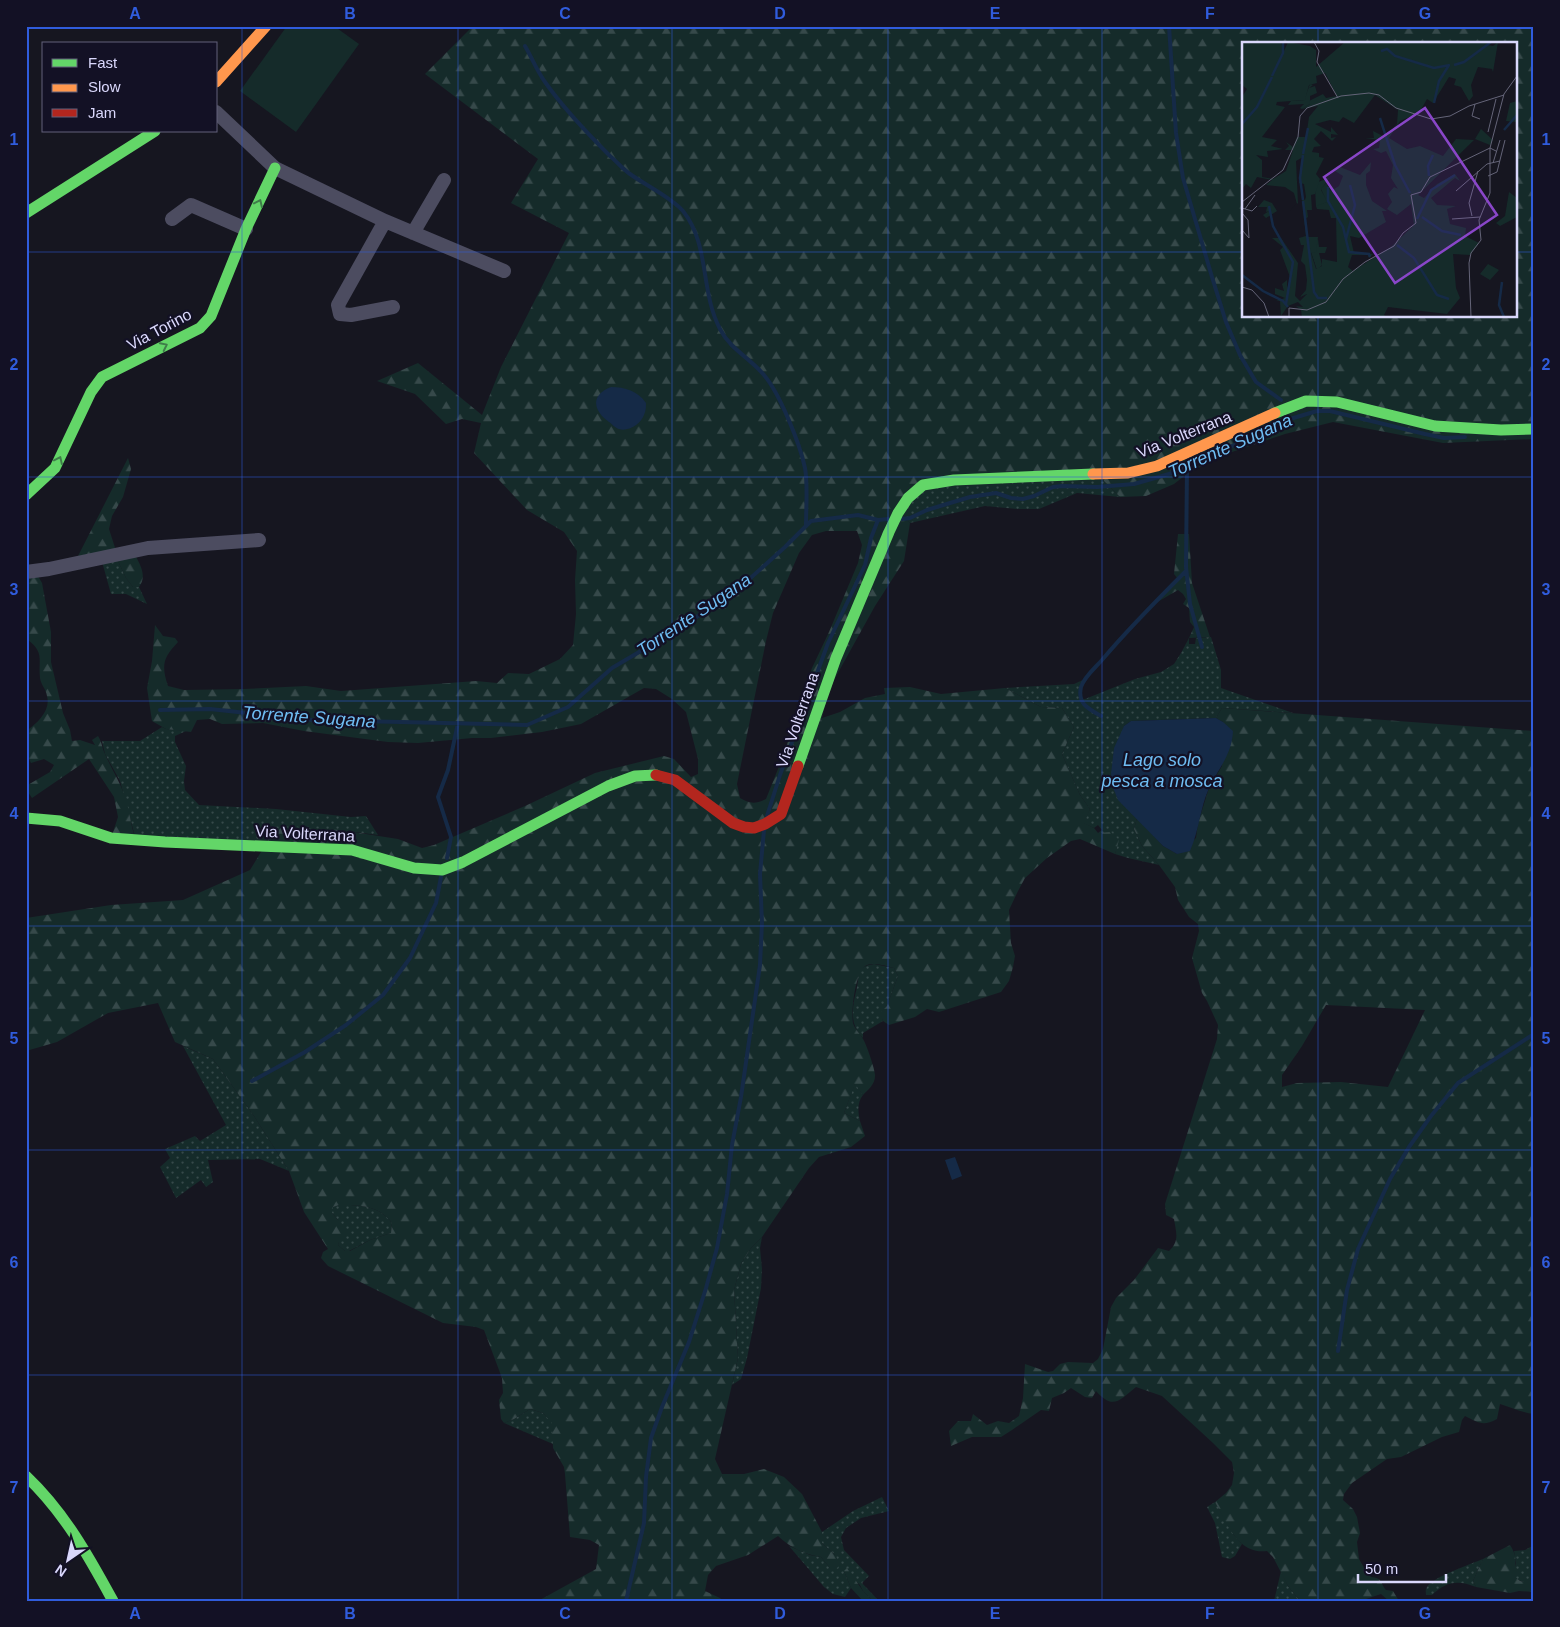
<svg xmlns="http://www.w3.org/2000/svg" width="1560" height="1627" viewBox="0 0 1560 1627" font-family="Helvetica,sans-serif">
	<defs>
		<pattern id="grass-dots" width="8" height="8" patternUnits="userSpaceOnUse" patternTransform="scale(1.25)"><rect width="8" height="8" fill="#152b2a"/><path d="M2 2h.1M6 6h.1" fill="none" stroke="#36494a" stroke-width="1.8" stroke-linecap="round"/></pattern>
		<pattern id="forest-firs" width="22" height="20" patternUnits="userSpaceOnUse" patternTransform="scale(1.25)"><rect width="22" height="20" fill="#152b2a"/><path d="M5 1l3.5 6h-7zM16 11l3.5 6h-7z" fill="#36494a"/></pattern>
	</defs>
	<rect width="100%" height="100%" fill="#161620"/>
	<!-- grass -->
	<path fill="url(#grass-dots)" d="M1097 474 1120 497 1077 493 1039 509H1017L985 506 910 523 898 513 923 485Z
		M101 558 118 561 126 578 133 587H139L147 604 126 594H111Z
		M1211 637 1221 670V688L1293 713 1222 708 1216 718 1131 721 1124 726 1129 810 1137 818 1134 829 1142 846 1159 865 1128 858 1115 854 1118 840 1098 833 1102 830 1098 825 1094 828 1083 823 1090 809 1080 795 1062 754 1074 727 1062 708 1041 707 1005 688 1074 684 1085 679C1082 686 1080 691 1082 699H1085L1135 679 1161 672 1174 664 1181 653 1189 638V644H1195L1196 638Z
		M162 727 166 729 186 731 175 736V742L186 766 184 781 185 790 199 805 276 809 351 817 366 816 378 835 340 830 264 847 136 840 120 781 105 754 102 741H140Z
		M874 964 894 968 898 976 887 1006 881 1013 883 1021 863 1033V1038C848 1024 853 1004 857 987 858 982 858 975 860 971 863 966 869 965 874 964Z
		M183 1046 213 1059 254 1116 289 1171 260 1159 208 1160 213 1182 206 1187 201 1180 176 1198 160 1167 170 1158 165 1149 195 1136 200 1141 226 1125Z
		M855 1083 863 1095C857 1102 858 1113 860 1121L844 1113Z
		M339 1205C359 1205 379 1205 392 1223L391 1233 370 1240 349 1251H345L338 1245 339 1241 341 1239 338 1220 332 1213V1207Z
		M762 1237 760 1248 762 1269 761 1288 747 1358 741 1379 732 1385 738 1358 734 1290 741 1264 751 1248Z
		M530 1409 543 1413 553 1423V1444L504 1423 514 1419Z
		M882 1497 889 1511 861 1518 846 1528 841 1537 844 1550 869 1576 862 1583 879 1601 872 1600 863 1591 860 1585 844 1571 851 1588 845 1597 833 1594 824 1587 789 1546 810 1555 821 1557 830 1568 835 1555 822 1543V1532L853 1511Z
		M1215 1502 1234 1535 1242 1544 1235 1556 1230 1559 1222 1557 1215 1523 1207 1507Z
		M1534 1545V1584C1526 1584 1520 1581 1514 1577V1570L1516 1563 1514 1551 1525 1550Z
		M1483 1559 1473 1581 1476 1587C1458 1580 1447 1581 1432 1595H1426C1426 1591 1425 1591 1427 1587 1433 1577 1471 1564 1483 1559Z
		M1281 1571 1288 1586 1300 1601H1274Z"/>
	<!-- forest -->
	<path fill="url(#forest-firs)" fill-rule="evenodd" d="M473 26H1534V439L1443 443 1333 422 1285 434 1226 454 1188 473 1174 484 1146 496 1120 497 1097 474 923 485 898 513 910 523 904 561 875 606 829 689 822 718 840 712 865 698 885 694 884 688 910 687 941 694 1005 688 1041 707 1062 708 1074 727 1062 754 1080 795 1090 809 1084 823 1094 828 1098 833 1111 832 1119 840 1115 854 1080 839 1071 841 1047 858 1025 878 1018 891 1009 910 1011 943 1015 956 1013 967 1009 981 1001 992 939 1012 927 1009 915 1017 889 1025 883 1021 880 1013 887 1006 898 976 894 968C887 966 875 962 867 965 855 970 851 1011 853 1023 855 1030 860 1033 863 1039 866 1043 876 1072 875 1076 875 1084 868 1090 863 1095L855 1084 844 1113 860 1121 865 1136 851 1147 819 1157 809 1168 762 1237 751 1248 741 1264 734 1290 738 1358 715 1459 722 1474H744L764 1469 784 1477 802 1494 822 1532V1543L835 1555 839 1562 838 1567 835 1570 830 1568 821 1557C804 1554 791 1548 778 1536L748 1555 716 1566 708 1575 705 1591 720 1598 723 1601H538L596 1569 599 1545 590 1540 570 1537 565 1474 564 1467 553 1448 552 1423 543 1413 530 1409 514 1419 504 1423 501 1419 499 1400 503 1393 502 1378 484 1330 476 1327 443 1323 328 1266 321 1258 323 1252 328 1249 304 1212 289 1171 254 1116 213 1059 175 1042 158 1003 108 1013 57 1042 26 1051V918L111 905 183 900 250 870 275 829 291 827 340 830 398 839 422 848 434 845 525 806 595 773 664 756 674 759 691 777 698 774V759L686 712 672 699 656 689 644 688 581 724 542 732 491 738H472L418 743 388 742 304 731 263 723 222 724 210 719 197 720 191 732 166 729 152 721 147 688 152 661 155 625 163 636 175 638 178 642C163 658 161 665 168 686L184 690 244 689 306 686 341 691 476 681 497 683 508 673 529 674 560 659 573 645 576 614 575 580 577 551 564 532 527 510 474 453 481 423 462 419 446 424 415 394 377 381 418 363 482 415 501 367 569 233 511 203 538 159 425 74ZM1244 44H1516V316H1244ZM826 531H857L862 545 858 563 829 632 812 668 802 694 784 754 766 799C756 804 750 804 740 798L737 784 766 641 773 613 799 553 812 535ZM339 1205C359 1205 379 1205 392 1223L391 1233 370 1240 350 1251H345L338 1245 339 1242 346 1234 344 1227 332 1213 333 1207Z
		M128 458 131 469 123 497 112 516 109 529 117 554 133 551C139 563 148 575 139 587H133L126 578 118 561 77 558Z
		M1178 534H1189L1192 583 1210 637 1189 638 1194 627 1190 622 1189 608 1183 604 1186 599 1183 594 1178 590 1154 604 1178 579 1174 574Z
		M35 571 42 583 51 632V662L63 713 70 730 72 741 80 740 95 745 92 740 98 736C102 742 102 748 105 754 111 768 119 780 124 794 130 809 130 825 136 840L111 838 118 817 114 797 89 759 32 798 26 789V786L50 772 54 765 44 759 31 763 28 757H26V731C38 723 51 710 47 696 46 689 41 685 40 678 38 659 45 653 27 639L26 583Z
		M1222 708 1534 731V1414C1521 1412 1512 1408 1500 1404L1497 1419C1482 1427 1478 1422 1465 1416L1462 1420 1459 1432 1442 1437 1401 1457 1387 1459 1352 1483 1344 1494 1343 1500 1353 1509 1357 1517 1360 1533 1357 1542 1359 1559 1366 1571 1371 1577C1383 1578 1380 1583 1386 1590L1393 1591 1399 1601H1389L1381 1594 1360 1601H1300L1288 1586 1273 1557 1267 1551C1238 1555 1227 1523 1215 1502L1226 1493 1232 1485 1234 1473 1232 1462 1213 1443 1162 1396 1136 1387C1119 1401 1113 1410 1096 1391L1092 1398 1085 1397 1071 1388 1064 1393 1052 1398 1049 1411 1041 1410 1012 1430 1001 1437H972L951 1446 949 1431 958 1421H971L973 1414 987 1425 998 1421 1009 1423 1019 1416 1023 1398 1025 1364 1048 1372 1053 1371 1060 1364 1068 1362 1093 1363 1098 1359 1103 1349 1111 1307 1116 1298 1134 1280 1158 1248 1169 1251C1180 1241 1176 1232 1174 1219L1166 1215 1165 1204 1217 1039 1218 1025 1207 1001 1202 993 1192 958 1199 931 1198 924 1189 917 1178 900 1175 887 1159 865 1142 846 1134 829 1137 818 1163 846 1177 854 1196 838 1198 823 1209 788 1222 766 1223 722 1216 718ZM1326 1005 1425 1010 1388 1087 1341 1082 1297 1083 1282 1087V1075L1302 1046Z
		M1510 1545C1519 1559 1514 1563 1515 1577L1520 1581 1534 1584V1592L1519 1591 1510 1593 1476 1587 1473 1581 1483 1559Z
		M847 1568 863 1591 873 1601H863L851 1588 844 1571Z"/>
	<!-- pitch -->
	<path fill="#152b2a" d="M287 26H334L359 44 296 132 240 91Z"/>
	<!-- water -->
	<path fill="#152a47" d="M611 387C625 387 638 391 646 403 646 406 646 411 644 415 641 424 628 432 619 429 615 428 612 424 609 422 593 411 590 395 611 387Z
		M1216 718 1223 722 1233 731C1232 754 1219 768 1209 788 1200 808 1199 831 1190 851L1177 854 1163 846 1118 800 1112 785 1111 774 1114 748 1124 726 1131 721Z
		M955 1157 962 1176 952 1180 945 1160Z"/>
	<g fill="none" stroke-linecap="round" stroke-linejoin="round">
		<!-- stream -->
		<path stroke="#152a47" stroke-width="4" d="M1169 26 1176 133 1183 178 1212 277 1226 322 1240 355 1256 382 1281 400
			M525 46C532 58 537 71 545 82 564 109 587 133 610 156 617 162 623 169 630 174 645 185 671 197 683 211 710 245 700 291 720 329 730 349 750 358 764 375 780 394 800 444 805 468 808 484 806 509 806 525
			M1187 466 1186 567 1190 604 1202 647
			M902 519 910 518 927 510 970 497 996 493 1011 498 1023 499 1034 496 1053 487 1062 486 1097 487 1134 484 1176 472 1290 419 1317 411H1330L1425 434 1444 438 1465 437
			M160 710 210 709 313 720 527 725 568 707 612 668 685 625 745 583 785 547 811 521 858 515 878 520 888 519
			M1101 716C1089 709 1077 704 1081 687 1084 677 1095 668 1102 660 1128 629 1157 600 1186 571
			M767 816 780 775 828 643 865 565 871 538 878 520
			M447 858 451 837 438 797 448 770 458 723
			M252 1081 305 1052 346 1025 383 995 410 958 436 903 441 877
			M1338 1351 1347 1290 1358 1249 1390 1179 1409 1147 1431 1116 1458 1083 1534 1034
			M626 1601 644 1523 646 1477 651 1438 662 1407 689 1342 706 1288 717 1248 727 1194 732 1145 741 1097 760 965 762 923 760 874 764 830"/>
		<!-- street -->
		<path stroke="#4c4c60" stroke-width="14" d="M216 112 275 168 385 221 504 271
			M172 219 191 205 246 229
			M385 221 338 305 340 314 351 315 393 307
			M413 233 444 180
			M26 572 49 569 148 548 259 540"/>
		<!-- fast -->
		<path stroke="#63d668" stroke-width="11" d="M26 213 155 131
			M1275 413 1306 401 1337 402 1435 426 1501 430 1534 429
			M26 495 55 468 91 392 102 377 200 328 211 316 246 229 275 168
			M798 766 836 658 889 532 898 513 908 498 923 485 954 480 1093 474
			M26 818 60 821 111 838 165 842 352 850 414 868 442 870 463 862 608 786 635 776 656 775
			M26 1476C64 1512 88 1555 113 1601"/>
		<!-- slow -->
		<path stroke="#ff974d" stroke-width="11" d="M216 82 266 26
			M1093 474 1128 473 1157 466 1275 413"/>
		<!-- jam -->
		<path stroke="#b3261e" stroke-width="11" d="M656 775 675 780 733 823 744 827 754 828 765 824 781 814 798 766"/>
	</g>
	<!-- one-way arrows -->
	<defs><path id="oneway-chevron" d="M-2-3.5L2.5 0L-2 3.5" fill="none" stroke-width="1.6" stroke-linecap="round" stroke-linejoin="round" transform="scale(1.25)"/></defs>
	<g stroke="#3f7d4a">
		<use href="#oneway-chevron" transform="translate(259 203) rotate(-65)"/>
		<use href="#oneway-chevron" transform="translate(164 346) rotate(-26)"/>
		<use href="#oneway-chevron" transform="translate(59 460) rotate(-65)"/>
	</g>
	<!-- grid -->
	<path fill="none" stroke="#305cdc" stroke-width="1" stroke-opacity="0.55" d="M242 26V1601M458 26V1601M672 26V1601M888 26V1601M1102 26V1601M1318 26V44M26 252H1244M1516 252H1534M1318 316V1601M26 477H1534M26 701H1534M26 926H1534M26 1150H1534M26 1375H1534"/>
	<g text-anchor="middle" stroke-width="4.5" stroke-linejoin="round" paint-order="stroke">
		<!-- street labels -->
		<g font-size="16" fill="#dad8fc" stroke="#131125">
			<text transform="translate(159 329) rotate(-28)" y="6">Via Torino</text>
			<text transform="translate(1184 434) rotate(-22)" y="6">Via Volterrana</text>
			<text transform="translate(797 720) rotate(-71)" y="6">Via Volterrana</text>
			<text transform="translate(305 833) rotate(3)" y="6">Via Volterrana</text>
		</g>
		<!-- water labels -->
		<g font-size="18" font-style="italic" fill="#6fbdf3" stroke="#131125">
			<text transform="translate(1230 446) rotate(-24)" y="6">Torrente Sugana</text>
			<text transform="translate(694 615) rotate(-34)" y="6">Torrente Sugana</text>
			<text transform="translate(309 717) rotate(4)" y="6">Torrente Sugana</text>
			<text x="1162" y="766">Lago solo<tspan x="1162" dy="21">pesca a mosca</tspan></text>
		</g>
	</g>
	<!-- overview -->
	<g transform="translate(1242 42)">
		<rect width="275" height="275" fill="#161620"/>
		<path d="M68 42 71 43 67 46 73 44 75 51 68 54V62L60 67 58 66 62 62 46 63 49 59 62 58ZM87 136 79 148 86 160 74 165 73 146 76 140ZM76 197 77 205H85L83 211H77L80 223 75 228 69 210ZM246 222 257 228 248 238 238 232Z" fill="#152b2a"/>
		<path d="M0 0H39L42 9 46 0 68 4 74 8V25L103 0H247L246 3 251 4 256 0 251 30 250 27 236 25 229 43 231 54 227 59 219 45 212 43 214 37 207 35 191 61 185 57 177 71 158 79 147 96 165 107 178 104 201 114 214 97 232 98 176 153 182 156 195 142 213 132 218 139 213 136 189 156 195 163 214 164 205 167 208 182 224 186 223 194 237 201 228 213 211 212 214 246 218 256 205 272 146 265 142 273 144 275H60L59 268 54 264 61 265 56 260 46 264 39 274 38 259H34L43 256 33 252V246L42 249 40 242 45 238V247L48 235 38 208 41 205 30 196H39L56 221 53 254 58 259 65 252 58 255 64 248 65 238 63 223 59 219 62 203H59L57 196 64 194 60 157 63 158 64 155 62 142 57 141 61 115 54 119 56 161 46 170 55 162 52 151 43 145 24 143 30 138 15 135 9 146 4 142 0 147V55L5 47 0 43ZM83 31 95 54 84 56 81 52 67 59 68 62 60 67 76 64 67 75 64 95H55L51 105 44 100 47 104 43 108H51L44 129 31 137 20 135V118L14 113 26 115 25 109 41 107 29 104 35 98 20 95 43 65 34 63 35 60 63 58 67 43 75 41 74 34ZM133 53 156 68 155 82 143 95 131 89 132 96H123L138 98 137 106 131 107 139 111 144 109 151 123 149 136 156 147 152 145 146 152 150 160 145 167 155 173 169 162 172 183 150 204 111 229 106 225 110 213H126L127 216 131 212 112 211 108 194 117 196 144 180 140 169H145L130 159 124 143V132L128 129 129 120 118 133 98 125 93 129 101 134 97 144 89 149 84 141 79 147 85 160 74 164 75 167 87 168 89 176H94L95 220 80 217V224L74 227 69 211 74 210 76 195H66L63 177 66 175 65 168H70L69 153 73 152 78 137 74 132 82 116 77 115V111L70 110 72 105 79 104 72 97 79 89 90 99 94 95 89 96V92L96 93 89 85V90L73 82 88 78 97 80 101 75 112 81ZM275 59V80L264 79 268 61ZM267 150 275 156V175L258 184 254 181 263 174ZM22 158 30 161 35 169 24 176 21 173 27 169 24 170 25 165H16Z" fill="#152b2a" fill-rule="evenodd"/>
		<path d="M239 87 251 98 248 103 233 97Z" fill="#152b2a"/>
		<path fill="none" stroke="#152a47" stroke-width="2.5" d="M139 9 145 7 153 14 192 26 208 23M212 23 222 20 249 0M30 34 41 11V0M192 61 197 39 207 23M138 76 153 123 168 151M0 82 15 65 30 35M262 88 275 73M61 112 66 86M187 134 186 124 191 113M86 145V159L101 185 107 210 127 212 128 215M61 158 58 136 61 113M61 159 72 250 76 256H85M27 164 31 184 51 220 44 262M180 175 200 189 219 193M175 177 189 148 213 133M104 197 113 163 108 143M155 203 172 216 195 253 207 257M0 233 21 249 41 259 46 265M260 240 257 263 262 275"/>
		<path fill="none" stroke="#646478" stroke-width="1" d="M72 0 77 9 75 20 96 56M233 62 230 74 238 77M246 90 254 57M251 121 258 98M246 134 255 130 263 98M214 149 245 122 258 119M0 160 41 128 56 95 58 74 65 66 99 54 127 51 137 53 154 66 189 77 208 74 227 64 262 53M0 166 10 169 15 164M3 167 13 153M0 171 6 178 7 196 0 188M230 174 227 161 236 129M210 177 238 175M0 245 10 248 22 261 27 275M47 275V266L65 268 84 260 101 237 123 220 152 204 161 191 174 181 169 153 179 150 188 135 248 106 262 52 275 34M229 275 227 221 229 211 239 198 237 178 248 151V106L254 109"/>
		<path fill="#8946c8" fill-opacity="0.15" stroke="#8946c8" stroke-width="2.5" d="M183 66 255 173 153 241 82 135Z"/>
		<rect width="275" height="275" fill="none" stroke="#dad8fc" stroke-width="2.5"/>
	</g>
	<!-- border -->
	<rect width="1560" height="1627" fill="none" stroke="#131125" stroke-width="55"/>
	<!-- legend -->
	<rect x="42" y="42" width="175" height="90" fill="#131125" stroke="#63617b"/>
	<rect x="52" y="59" width="25" height="8" fill="#63d668" stroke="#63617b"/>
	<text x="88" y="68" font-size="15" fill="#dad8fc">Fast</text>
	<rect x="52" y="84" width="25" height="8" fill="#ff974d" stroke="#63617b"/>
	<text x="88" y="92" font-size="15" fill="#dad8fc">Slow</text>
	<rect x="52" y="109" width="25" height="8" fill="#b3261e" stroke="#63617b"/>
	<text x="88" y="118" font-size="15" fill="#dad8fc">Jam</text>
	<!-- north arrow -->
	<g transform="translate(68 1560) rotate(214)" stroke="#131125" stroke-width="4" paint-order="stroke">
	<path d="M0-4L9 19L0 12L-9 19Z" fill="#dad8fc"/>
	<text y="-8" font-size="14" font-weight="bold" text-anchor="middle" fill="#dad8fc">N</text>
	</g>
	<!-- scale -->
	<path d="M1358 1574v8h88v-8" fill="none" stroke="#dad8fc" stroke-width="2.5"/>
	<text x="1365" y="1574" font-size="15" fill="#dad8fc" stroke="#131125" stroke-width="4" paint-order="stroke">50 m</text>
	<rect x="28" y="28" width="1504" height="1572" fill="none" stroke="#305cdc" stroke-width="2"/>
	<g font-size="16" text-anchor="middle" font-weight="bold" fill="#305cdc">
		<text x="135" y="19">A</text>
		<text x="350" y="19">B</text>
		<text x="565" y="19">C</text>
		<text x="780" y="19">D</text>
		<text x="995" y="19">E</text>
		<text x="1210" y="19">F</text>
		<text x="1425" y="19">G</text>
		<text x="14" y="145">1</text>
		<text x="1546" y="145">1</text>
		<text x="14" y="370">2</text>
		<text x="1546" y="370">2</text>
		<text x="14" y="595">3</text>
		<text x="1546" y="595">3</text>
		<text x="14" y="819">4</text>
		<text x="1546" y="819">4</text>
		<text x="14" y="1044">5</text>
		<text x="1546" y="1044">5</text>
		<text x="14" y="1268">6</text>
		<text x="1546" y="1268">6</text>
		<text x="14" y="1493">7</text>
		<text x="1546" y="1493">7</text>
		<text x="135" y="1619">A</text>
		<text x="350" y="1619">B</text>
		<text x="565" y="1619">C</text>
		<text x="780" y="1619">D</text>
		<text x="995" y="1619">E</text>
		<text x="1210" y="1619">F</text>
		<text x="1425" y="1619">G</text>
	</g>
</svg>
